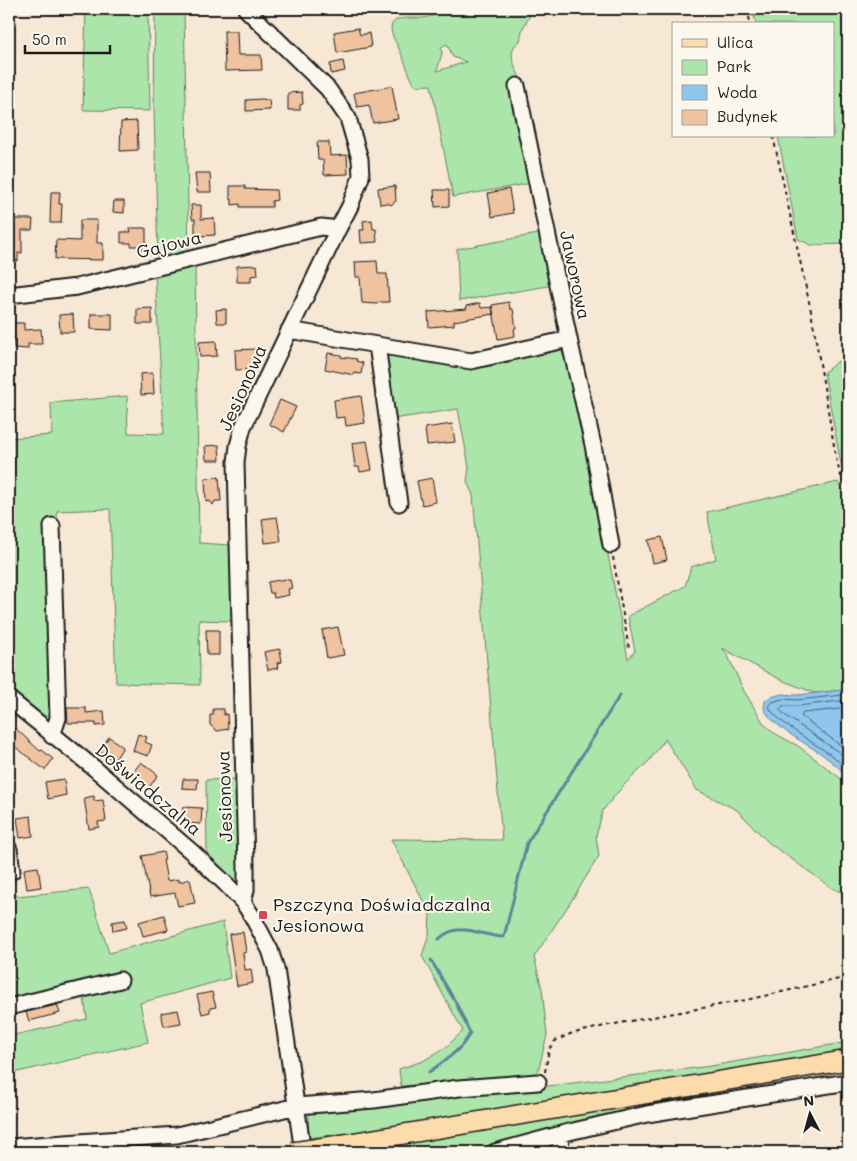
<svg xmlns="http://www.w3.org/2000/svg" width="857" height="1161" viewBox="0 0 857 1161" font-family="Mali,sans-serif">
	<rect width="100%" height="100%" fill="#f7e7d5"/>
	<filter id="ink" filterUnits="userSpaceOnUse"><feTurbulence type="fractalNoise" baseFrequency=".02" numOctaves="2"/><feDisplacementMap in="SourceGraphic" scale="10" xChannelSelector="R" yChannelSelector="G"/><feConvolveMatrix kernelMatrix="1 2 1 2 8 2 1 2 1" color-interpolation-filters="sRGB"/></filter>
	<g filter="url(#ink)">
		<!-- green -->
		<path fill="#abe5aa" stroke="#648063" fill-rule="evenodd" d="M86 9H148L150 111 83 110Z
			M155 9H184L189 255 158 261 154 110Z
			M285 9H338L305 15Z
			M444 9H529C532 18 526 20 523 28 521 32 521 37 520 41 505 51 515 66 521 80L532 183 453 197 431 85 416 86C409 78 406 62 400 51 398 46 394 40 392 34 386 13 413 19 423 18 430 17 439 14 444 9ZM447 44 453 57 466 62 437 71 442 53 441 47Z
			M753 9H848V244L811 245 798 239 778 136H833V24H756Z
			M543 233 554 285 459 301 457 249Z
			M195 264 199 543 230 545 232 621 199 620 200 685 116 683 110 509 57 511 63 733 11 690 9 621V438L52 435 51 403 127 396 128 433 164 434 155 274Z
			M561 347 568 352 573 372 628 659 635 651 628 616 685 586 691 567 716 559 707 512 838 482 848 502V685L843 690 815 693 781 680 722 648 727 654 744 691 764 724 774 733 798 746 848 784V893L847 895 832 888 769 843 737 810 697 790 665 739 649 761 623 786 603 810 596 836 599 856 570 903 534 957 542 989 547 1035 537 1076 401 1086 399 1069 423 1061 446 1047 463 1031 422 956 429 934 430 914 391 839 502 840 473 495 467 482 469 467 458 409 393 419 384 358 391 353 470 364Z
			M848 357V490L840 459 824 372 837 362Z
			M237 779 243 879 238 887 207 857 206 780Z
			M9 884 17 896 89 889 109 953 223 922 230 978 140 1003 148 1042 9 1074V1016L14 1035 87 1019 83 990 9 1005Z
			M848 1042V1054L438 1121 309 1138 308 1113 557 1085 711 1066Z
			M702 1091 704 1100 616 1117 482 1152H358Z"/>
		<!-- water -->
		<path fill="#8fc6ed" stroke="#618299" d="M848 685V776C842 773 839 767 833 763 813 745 777 732 764 709L765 701 770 697 782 694 797 695 843 690Z"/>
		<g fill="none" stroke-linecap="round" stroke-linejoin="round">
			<!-- shore -->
			<path stroke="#4a6070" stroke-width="1" d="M848 692 843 695 798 700 783 699 772 702 769 707C776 722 819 746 834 757 839 761 843 766 848 770
				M848 700 798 706H783L779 709 786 716 840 753 848 762
				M848 708 803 713 801 716 848 751"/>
			<!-- stream -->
			<path stroke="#618299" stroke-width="3" d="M439 939C459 920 480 936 504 937L527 843 620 695
				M429 1072C443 1062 463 1049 470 1033L456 1003 431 960"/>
		</g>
		<!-- building -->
		<path fill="#efc39f" stroke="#1c1c1c" d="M358 28 360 35 369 33 371 47 337 53 334 32Z
			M224 31H237L238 55H261L262 70 225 71Z
			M343 61 345 71 331 74 330 64Z
			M392 86 398 119 373 123 369 105 357 107 354 93Z
			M302 92 303 104 300 105V110H288V93Z
			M262 99 269 100 270 110 246 111V100Z
			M137 121 138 150 120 151 121 122Z
			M317 142H329L330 156 347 155 348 174 324 175 323 160H318Z
			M195 173H210L211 192H197Z
			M230 186H245V189L276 190 277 200 272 201V207H240V204L232 205V199H230Z
			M395 186 396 201 391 205 388 203 380 204 378 188Z
			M509 189 513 213 492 217 488 193Z
			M434 190H449V206L435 207Z
			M51 192H60L59 204H62L61 223H50Z
			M114 201H124V213L113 212Z
			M191 205H201V219L214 218 215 235 199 236V233H195V219H192Z
			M9 219H33L32 230H22V253H18V261L9 260Z
			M80 220H97V243H103V260L55 259 56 240 80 241Z
			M372 220 373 229H376L377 242 361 243 360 230H364L363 221Z
			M130 228H146V244L141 250 138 246H131V243H121V232H131Z
			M377 261 378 274H387L389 302H379L377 304 362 303 360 277H356L355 262Z
			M257 265 258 275 251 276V282H237V266Z
			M509 302 510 309H513L516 328 514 329 515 336 498 339 492 305Z
			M480 303 481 308 492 307 493 314 454 321V325L429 327 428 312 467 309 466 306Z
			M152 308V324H137V309Z
			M226 309V323H217L216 310Z
			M73 314 74 332H60L59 315Z
			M91 314H112V330L91 329Z
			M13 323H24V330L41 329 42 344H28V349L14 348Z
			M216 341 217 356 200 357 199 342Z
			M256 349 257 369 236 370 235 350Z
			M328 353 341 355V357L357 359 356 361 363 363 361 374 354 373V375L325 369Z
			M153 373 154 394 141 395 140 374Z
			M361 396 365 423 346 426 345 417 336 418 334 400Z
			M280 400 296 407 284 432 269 424Z
			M452 424 455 442 427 445 425 428Z
			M367 441 372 470 360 472 359 467H355L352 443Z
			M219 445 220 460H206L205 446Z
			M219 477 221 501H215L213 505 210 501 206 502 205 478Z
			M432 478 436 502 422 505 417 481Z
			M277 517 281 541 265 543 262 519Z
			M662 537 667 560 653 563 648 540Z
			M286 579 287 580H290L292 588 288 589 289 595 274 598 273 593H270L268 582Z
			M338 627 344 655 327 658 322 630Z
			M206 630H219V655H207Z
			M280 649 282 662 277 663 278 668 268 670 264 652Z
			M67 708H86V713L104 711 105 725 96 726V723H68Z
			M213 709H224V715L227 714 228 729 217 731 210 725V715H213Z
			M15 728 40 751 42 750 53 759 45 770 9 742V735Z
			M138 734 147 737 145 742 152 745 148 756 133 751Z
			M109 737 123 747 114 761 99 751Z
			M141 762 158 775 148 789 134 779 138 774 134 771Z
			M64 779 66 795 48 799 45 782Z
			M183 779H198L197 789 182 788Z
			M94 796V801L103 800 106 821 98 822 99 827 89 829 84 798Z
			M183 807 202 808 201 824 182 823Z
			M31 816 33 836 20 838 17 818Z
			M163 852 165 860H163L167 881 179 879V882L190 879 195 903 178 906 175 893 150 897 142 856Z
			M38 867 41 887 27 889 24 869Z
			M164 915 168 930 143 936 139 922Z
			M125 920 127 928 113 931 112 922Z
			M243 932 246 952 243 953 245 970 251 969 253 983 237 986 229 934Z
			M212 992 216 1007 210 1008V1012L202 1014 197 995Z
			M57 1005 60 1013 29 1021 26 1012Z
			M178 1010 181 1023 164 1026 161 1013Z"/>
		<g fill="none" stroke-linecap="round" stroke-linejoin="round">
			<defs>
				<path id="minor" d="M9 295 77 287 321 227 338 229
					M289 330 471 361 569 339 517 86
					M569 339 593 445 611 545
					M377 345 399 503
					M52 526 58 718 52 736
					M9 699 94 768 193 853 225 883 243 902 252 916 270 950 276 969 303 1152
					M9 849 12 871
					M243 902 246 890V867L236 462 238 446 243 427 338 229 350 206 361 177 360 159 348 118 328 89 246 9
					M9 1007 120 980
					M559 1135 562 1152
					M9 1147 177 1135 297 1106 374 1100 459 1088 538 1082
					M495 1152 569 1132 647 1114 848 1082"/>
				<path id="major" d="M320 1148 848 1060"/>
			</defs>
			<!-- minor casing -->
			<use href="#minor" stroke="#1c1c1c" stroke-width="19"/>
			<!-- major casing -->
			<use href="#major" stroke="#1c1c1c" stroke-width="22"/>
			<!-- path -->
			<path stroke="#1c1c1c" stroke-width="2" stroke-dasharray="4 4" stroke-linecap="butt" d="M748 9 750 24
				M773 136 811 311 837 463 848 498
				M613 557 629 649
				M545 1072 549 1049 555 1041 570 1034 609 1025 746 1000 848 977"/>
			<!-- minor -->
			<use href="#minor" stroke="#fbf7ec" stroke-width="15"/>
			<!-- major -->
			<use href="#major" stroke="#fcdcac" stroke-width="19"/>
			<defs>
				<path id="major-bridge" d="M293 1152 320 1148"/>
			</defs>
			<!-- major-bridge casing -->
			<use href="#major-bridge" stroke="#1c1c1c" stroke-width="22" stroke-linecap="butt"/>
			<!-- major-bridge -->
			<use href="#major-bridge" stroke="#fcdcac" stroke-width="19"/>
		</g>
	</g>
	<!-- markers -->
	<rect fill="#d1495b" stroke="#fbf7ec" stroke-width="2" x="258" y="910" width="10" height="10" rx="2.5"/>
	<g text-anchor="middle" stroke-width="4" stroke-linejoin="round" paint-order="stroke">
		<!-- street labels -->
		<g font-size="18" fill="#1c1c1c" stroke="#fbf7ec">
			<text transform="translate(169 245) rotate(-14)" y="6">Gajowa</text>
			<text transform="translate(575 275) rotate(78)" y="6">Jaworowa</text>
			<text transform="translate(243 388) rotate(-66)" y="6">Jesionowa</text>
			<text transform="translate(148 790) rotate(40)" y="6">Doświadczalna</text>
			<text transform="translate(225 796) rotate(-92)" y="6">Jesionowa</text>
		</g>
		<!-- poi labels -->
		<g font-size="18" fill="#1c1c1c" stroke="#fbf7ec" text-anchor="start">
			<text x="273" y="911">Pszczyna Doświadczalna<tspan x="273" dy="21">Jesionowa</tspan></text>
		</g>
	</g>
	<!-- margin -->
	<rect width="857" height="1161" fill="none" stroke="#fbf7ec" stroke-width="30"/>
	<rect x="15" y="15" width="827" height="1131" fill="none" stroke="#1c1c1c" stroke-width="2" filter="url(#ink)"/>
	<!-- legend -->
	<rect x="672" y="22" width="162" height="115" fill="#fbf7ec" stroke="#a29f99"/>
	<rect x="682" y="39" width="25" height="8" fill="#fcdcac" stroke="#a29f99"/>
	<text x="717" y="48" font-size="15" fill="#1c1c1c">Ulica</text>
	<rect x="682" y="60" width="25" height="15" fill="#abe5aa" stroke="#a29f99"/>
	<text x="717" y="72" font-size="15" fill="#1c1c1c">Park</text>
	<rect x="682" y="85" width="25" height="15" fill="#8fc6ed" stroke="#a29f99"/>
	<text x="717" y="98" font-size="15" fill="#1c1c1c">Woda</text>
	<rect x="682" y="110" width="25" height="15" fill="#efc39f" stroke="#a29f99"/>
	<text x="717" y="122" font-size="15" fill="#1c1c1c">Budynek</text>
	<!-- north arrow -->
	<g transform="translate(810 1114) rotate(354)" stroke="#fbf7ec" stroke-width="4" paint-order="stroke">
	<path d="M0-4L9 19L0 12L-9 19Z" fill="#1c1c1c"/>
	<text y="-8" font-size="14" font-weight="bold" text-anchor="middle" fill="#1c1c1c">N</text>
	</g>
	<!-- scale -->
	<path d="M25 45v8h85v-8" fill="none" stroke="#1c1c1c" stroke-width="2.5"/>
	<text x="32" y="45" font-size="15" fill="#1c1c1c" stroke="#fbf7ec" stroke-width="4" paint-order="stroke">50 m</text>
</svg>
